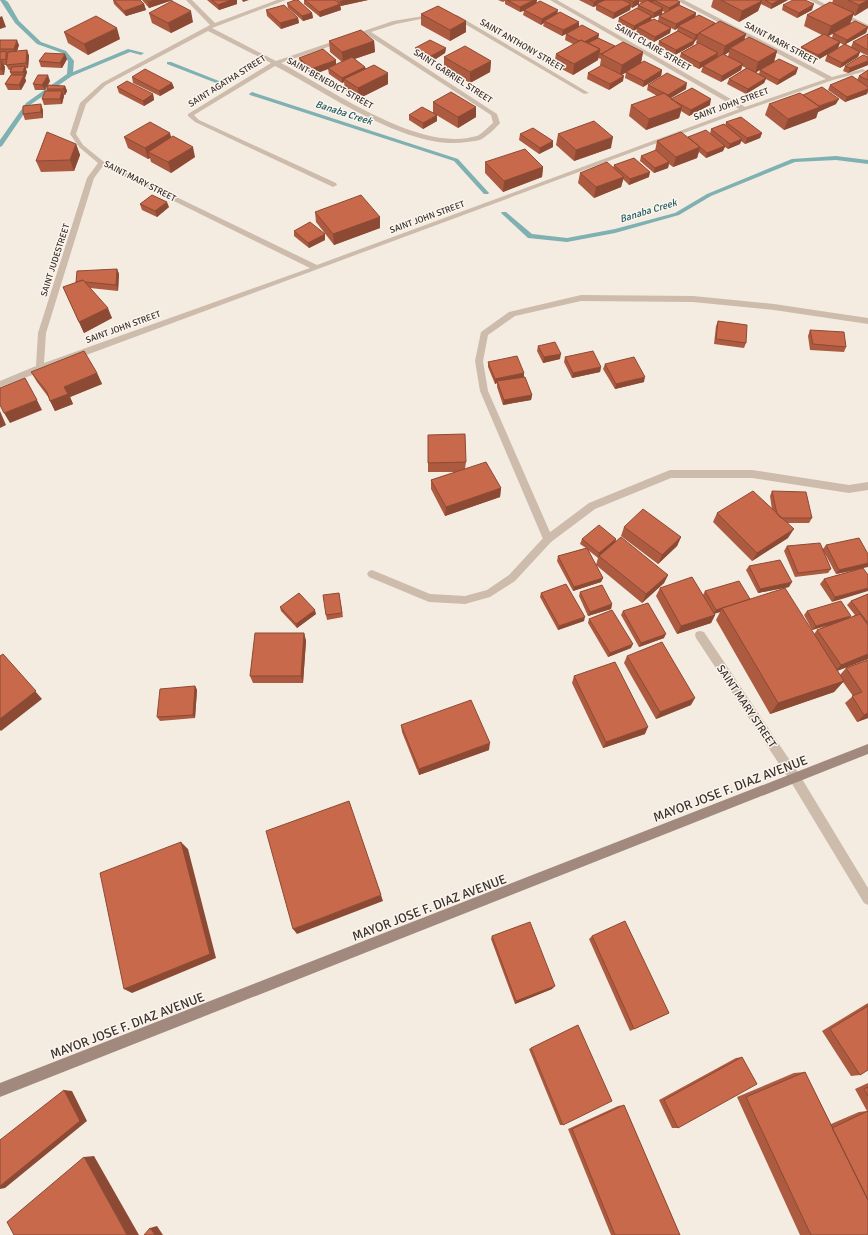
<svg xmlns="http://www.w3.org/2000/svg" width="868" height="1235" viewBox="0 0 868 1235" font-family="Signika,sans-serif">
	<rect width="100%" height="100%" fill="#f4ebe1"/>
	<g fill="none" stroke-linecap="round" stroke-linejoin="round">
		<!-- stream -->
		<path fill="#7fb0b2" fill-rule="evenodd" d="M0 0H5L8 2 19 21 41 42 66 51 74 61 73 72 128 49 144 53 141 55 130 52 72 76 30 105 2 146 0 147V140L26 103 67 74 68 61 62 53 37 44 15 23Z
			M167 62H171L229 85 224 86 167 64Z
			M252 92 458 159 489 193 488 194H484L454 161 250 95 249 94Z
			M836 156 868 160V164L836 160 795 162 711 196 679 215 615 233 567 242 528 238 501 213 502 212H506L532 234 567 238 615 229 675 213 707 194 792 159Z"/>
		<!-- service -->
		<path fill="#cdbbac" fill-rule="evenodd" d="M581 295 693 296 774 304 868 318V324L774 310 693 302 581 301 515 316 488 335 483 361 488 391 553 539 551 542H545L543 539 480 391 475 361 481 332 509 312Z"/>
		<!-- minor -->
		<path fill="#cdbbac" fill-rule="evenodd" d="M186 0H192L215 23 277 0H286L212 28 276 61 393 21 436 14V16L396 24 371 32 497 114 500 123C496 128 488 135 482 139 478 141 472 141 467 142 409 152 326 92 275 66L194 115 199 120 336 183 337 185 333 187 195 122 188 116V114L271 63 208 31 106 85 86 104 76 134 83 145 104 162 317 265 739 109 550 0H557L745 107 826 79 676 0H684L832 77 863 69 866 71 833 80 746 110 0 387V381L36 366 38 333 87 178 98 163 79 147 70 134 80 103 102 83 210 25ZM366 34 491 115 493 123C488 127 483 133 477 136 474 137 470 137 468 138 411 147 330 89 281 63ZM103 166 310 268 44 363 46 333 94 178Z
			M809 0H817L868 25V29Z
			M453 15H457L589 93 584 94 453 17Z
			M670 470H752L849 485 868 482V490L849 493 752 478H671L595 509 551 542 515 581 490 597 465 604 429 602 369 577 367 574 369 571 372 570 430 594 465 596 487 590 509 575 545 536 589 503Z
			M700 631 704 632 799 774 868 888V905L864 903 791 782 696 638 695 635 696 632Z"/>
		<!-- secondary -->
		<path fill="#a18a7d" fill-rule="evenodd" d="M868 744V754L0 1097V1083Z"/>
	</g>
	<!-- wall -->
	<path fill="#ac5a40" fill-rule="evenodd" d="M113 0H140L144 4 146 10 126 16 114 4Z
		M142 0H173L149 8Z
		M207 0H237V4L219 10Z
		M304 0H335L337 2 336 0H368L340 6 341 10 320 17 304 4Z
		M498 0H537L536 3 557 13 579 22V27L562 36 543 26 544 23 541 25 523 15 524 11 520 12 505 4V1L503 2Z
		M579 0H676L680 2 679 5 696 13 695 17 746 34 744 40 777 51 774 62 796 74 777 85 766 79 764 83 746 94 727 84 729 79 746 68 742 66 741 70 721 82 701 72 703 66 699 69 679 59 681 53 697 44 696 43 697 39 695 41 693 45 675 55 658 46 659 41 677 31 678 28 675 30 671 28 670 33 654 42 636 33 637 29 633 31 618 23 619 18 637 9 638 5 642 3 639 2V4L632 8 631 7 630 10 613 19 596 10V6L593 7ZM662 11 665 12 659 16 658 21 651 20V18H653L662 14ZM729 52 728 57 724 55ZM760 70 759 74 756 72Z
		M713 0H788L771 9 761 4 758 11 739 22 711 7Z
		M833 0H868L855 16 853 15 850 23 868 27 866 33 845 44 851 47 853 42 868 34V56L860 52 858 57 840 68 825 61 827 55 844 45 840 43 838 48 816 61 800 52 801 47 822 35 804 26 807 15 832 3ZM839 30 833 33 832 38 828 36Z
		M287 3 312 13 313 18 303 21 288 8Z
		M783 5 812 10 797 18 782 10Z
		M266 10 298 18 299 23 281 29 267 16Z
		M149 13 193 22 171 33 152 23Z
		M421 14 466 21V32L450 41 421 25Z
		M64 32 120 39 88 55 68 43Z
		M566 34H599L598 38 615 46 643 52 641 63 622 75 623 81 609 90 587 79 588 73 601 66 600 65 601 59 598 58V60L573 75 554 65 556 54 573 44 565 40Z
		M0 40 19 45 17 51 27 50 29 56 28 68 25 69 27 72 25 78 26 81 21 90H8L5 84 11 75 10 72V70H9L6 65H4L5 67 4 75H0Z
		M329 41H374L375 52 354 59 365 67 366 69 388 84 358 99 345 90 344 82 342 83 329 74 328 69 312 75 300 63 299 58 336 65 342 62 330 52Z
		M415 48H446L445 53 431 62 415 54Z
		M444 57 491 61 490 72 470 83 444 68Z
		M868 57V65L848 73 843 71 845 66Z
		M67 59 62 68 41 67 39 61Z
		M662 70 661 76 643 87 625 78 626 72Z
		M868 70V91L867 94 845 102 828 90 830 85 857 80 859 76Z
		M132 77 172 83 174 88 160 96 133 83Z
		M50 81 45 90H35L33 84Z
		M648 85 686 89 670 98 671 99 710 105 689 116 681 111 679 118 646 130 629 116 631 105 657 96 647 90Z
		M65 86 67 91 65 95H64V96L62 104 44 105 42 99 47 91V89Z
		M117 87 153 94 154 100 144 106 119 93Z
		M803 95 836 104 818 112 816 118 784 130 765 115 769 104Z
		M433 102 476 107V117L458 128 433 113Z
		M43 110V118L25 120 23 114Z
		M409 115 437 121 423 129 409 120Z
		M726 122 762 133 760 138 745 144 741 141 740 144 728 149 725 147 723 151 706 158 699 152 697 158 673 167 669 164 668 168 654 173 640 161 641 156 655 151 657 141 688 137 710 134 711 129 725 126Z
		M520 134 553 141V147L539 154 519 140Z
		M558 134 611 148 574 161 556 145Z
		M124 137H171L195 157 171 173 151 162 150 158 148 159 128 148Z
		M76 144 80 155 74 171 41 172 36 161Z
		M485 162 543 167 542 177 503 192 485 173Z
		M614 165 649 177 629 185 623 179 621 187 594 198 578 183 580 173 613 168Z
		M140 204 169 207 157 217 142 210Z
		M315 212 380 217V228L334 245 316 222Z
		M294 231 325 240 309 248 294 236Z
		M117 269 119 274 118 291 90 288 112 318 84 333 63 287Z
		M718 321 746 343 744 348 714 344 716 326Z
		M810 330 846 347 844 352 810 350 808 336Z
		M538 346 560 359 543 363 537 351Z
		M565 357 601 367 600 372 572 378 564 362Z
		M488 362 524 373V377L532 395 531 400 503 405 497 387V383L495 384 488 367Z
		M605 364 644 382 615 389 603 369Z
		M31 372 97 373 102 384 70 397 73 404 55 411 49 398 37 382Z
		M428 435 466 462 465 469 501 488 500 497 445 516 431 489V480L456 472H428Z
		M772 491 812 518 809 523H786L788 538 752 561 713 522 717 513 772 510 770 496Z
		M624 527 681 537 677 546 658 564 621 536Z
		M582 539H616L615 542 668 575 664 583 642 603 596 565 598 558 588 550 603 578 601 582 573 591 557 561 558 556 586 548 580 544Z
		M826 545 863 568 832 602 820 584 824 579 861 569 836 574 823 550 831 569 828 573 795 577 784 551 787 546 823 549Z
		M749 566 789 587 758 593 746 570Z
		M660 588 703 595 705 591 750 599 814 634 817 630 828 625 812 630 804 615 807 611 849 618 855 615 847 605 851 601 868 594V659L837 671 840 675 846 668 868 660V718L857 722 845 703 853 696 843 682 834 692 770 714 716 620 720 612 714 614 715 615 711 623 677 634 656 596Z
		M580 592 612 604 611 609 588 616 579 596Z
		M339 593 343 617 327 620 326 615Z
		M541 593 584 621 558 630 540 597Z
		M280 607 316 614 297 628 281 611Z
		M623 611 664 638 639 647 621 615Z
		M589 619 631 648 608 657 588 623Z
		M304 633 306 641 303 683H253L250 676Z
		M627 656 691 705 656 719 624 663Z
		M574 676 645 734 603 748 572 683Z
		M195 686 197 690 195 718 160 721 157 717Z
		M401 725 489 750 419 775 402 732Z
		M492 936 552 989 515 1004 491 939Z
		M592 936 669 1013 630 1031 589 939Z
		M868 1003V1070L860 1075 851 1076 822 1031Z
		M531 1048 563 1125H560L529 1049Z
		M742 1057 678 1128H672L659 1100 736 1058Z
		M805 1072 831 1124 859 1112 867 1111 855 1089 868 1083V1234L866 1235H800L737 1097 794 1073Z
		M624 1105 680 1235H611L568 1129 618 1106Z"/>
	<!-- shaded-wall -->
	<path fill="#8c4a34" d="M155 0H173L149 8 148 2Z
		M231 0H237V4L219 10 218 5Z
		M242 0H249L243 2Z
		M344 0H368L341 6 340 1Z
		M534 0H537L536 4 520 12V7Z
		M598 0H608L596 4V6L593 7 594 2Z
		M637 0H639V4L632 8 633 2Z
		M647 0H656H654V1L646 5Z
		M779 0H788L771 9 772 4Z
		M868 0V8L855 16 859 5Z
		M762 1 758 11 739 22 742 11Z
		M680 2 679 8 668 13 669 8Z
		M144 4 146 10 126 16 124 11Z
		M340 4 341 10 320 17 319 12Z
		M631 4 630 10 613 19 614 13Z
		M814 4 812 10 797 18 799 13Z
		M663 8 662 14 653 18 654 13Z
		M558 10 557 16 544 21V23L541 25 542 19Z
		M191 11 193 22 171 33 168 23Z
		M312 13 313 18 303 21 302 16Z
		M696 13 695 19 678 26V28L675 30 676 24Z
		M854 13 850 24 827 37 831 26Z
		M2 16 6 27 0 29V17Z
		M652 16 651 22 637 27V29L633 31 634 26Z
		M298 18 299 23 281 29 280 23Z
		M466 21V32L450 41V30Z
		M579 22V27L562 36 563 30Z
		M868 27 866 33 844 45 847 40Z
		M117 28 120 39 88 55 84 44Z
		M671 28 670 33 654 42 655 37Z
		M699 33 697 39 695 41 693 45 675 55 676 50 694 40 696 35Z
		M599 34 598 39 586 46 582 43Z
		M746 34 743 44 730 48 729 52 722 57 725 46Z
		M17 40 19 45 16 54 14 49Z
		M374 41 375 52 343 63 342 52Z
		M840 42 838 48 816 61 818 55Z
		M446 48 445 53 431 62V56Z
		M600 49 598 60 573 75 574 64Z
		M27 50 29 56 28 68 26 63Z
		M777 51 774 62 755 73 758 62Z
		M643 52 641 63 620 76 622 65Z
		M860 52 858 57 840 68 842 63Z
		M718 53 717 58 699 69 700 63Z
		M65 54 67 59 62 68 60 63Z
		M336 60V66L312 75 311 69Z
		M491 61 490 72 470 83V72Z
		M868 61V65L848 73 850 68Z
		M2 62 5 67 4 75 1 69Z
		M743 64 741 70 721 82 722 76Z
		M25 66 27 72 25 78 23 72Z
		M365 67 366 72 344 79V82L342 83V78Z
		M798 68 796 74 777 85 779 80Z
		M662 70 661 76 643 87 644 81Z
		M388 73V84L358 99V88Z
		M24 75 26 81 21 90 19 85Z
		M48 75 50 81 45 90 42 85Z
		M624 76 623 81 609 90 610 84Z
		M766 78 764 83 746 94 748 89Z
		M172 83 174 88 160 96 159 91Z
		M687 83 686 89 666 101 668 95Z
		M65 86 67 91 65 95 63 89Z
		M868 89V91L867 94 845 102 847 97Z
		M62 91 64 96 62 104 60 99Z
		M153 94 154 100 144 106 143 101Z
		M711 99 710 105 689 116 691 110Z
		M839 99 836 104 818 112 816 118 784 130 788 119Z
		M41 104 43 110V118L41 112Z
		M476 107V117L458 128V117Z
		M682 107 679 118 646 130 649 119Z
		M437 115V121L423 129V123Z
		M170 133 173 144 148 152 150 158 148 159 145 148Z
		M762 133 760 138 745 144 747 138Z
		M613 137 611 148 574 161 576 150Z
		M742 139 740 144 728 149 730 144Z
		M553 141V147L539 154 540 148Z
		M76 144 80 155 74 171 70 160Z
		M725 146 723 151 706 158 707 153Z
		M193 147 195 157 171 173 168 162Z
		M700 147 697 158 673 167 676 157Z
		M669 162 668 168 654 173 655 168Z
		M543 167 542 177 503 192 504 181Z
		M650 172 649 177 629 185 630 179Z
		M624 177 621 187 594 198 596 187Z
		M167 202 169 207 157 217 155 211Z
		M380 217V228L334 245 333 234Z
		M325 234V240L309 248 308 243Z
		M117 269 119 274 118 291 116 285Z
		M108 308 112 318 84 333 79 322Z
		M561 354 560 359 543 363 544 357Z
		M601 367 600 372 572 378 573 373Z
		M97 373 102 384 70 397 73 404 55 411 50 401 64 387Z
		M524 373V378L497 381V383L495 384V379Z
		M645 377 644 382 615 389 616 384Z
		M532 395 531 400 503 405 504 400Z
		M37 400 42 410 10 423 4 413Z
		M0 411 6 425 0 428Z
		M501 488 500 497 445 516 446 507Z
		M794 529 788 538 752 561 757 553Z
		M681 537 677 546 658 564 662 555Z
		M616 539 615 544 599 556 598 558 599 553Z
		M868 563V567L836 574 839 570Z
		M668 575 664 583 642 603 646 594Z
		M603 578 601 582 573 591 574 587Z
		M792 582 789 587 758 593 760 589Z
		M868 588V591L832 602 835 597Z
		M750 599 722 608 720 612 713 614 716 610Z
		M612 604 611 609 588 616 590 612Z
		M315 610 316 614 297 628 296 624Z
		M715 615 711 623 677 634 681 626Z
		M851 616 847 620 812 630 816 626Z
		M585 617 584 621 558 630 559 626Z
		M304 633 306 641 303 683 301 676Z
		M666 634 664 638 639 647 641 643Z
		M633 644 631 648 608 657 610 653Z
		M3 654 42 699 1 731 0 730V719Z
		M868 654V659L834 672 841 665Z
		M844 681 834 692 770 714 778 703Z
		M195 686 197 690 195 718 193 715Z
		M695 698 691 705 656 719 660 712Z
		M868 713V718L857 722 864 715Z
		M648 727 645 734 603 748 606 742Z
		M490 743 489 750 419 775V769Z
		M181 842 188 849 216 958 132 993 124 989Z
		M381 895 383 901 297 934 293 929Z
		M555 986 552 989 515 1004 516 1001Z
		M64 1090 72 1091 87 1121 5 1188 0 1189V1186Z
		M94 1156 139 1235H127L84 1157Z
		M157 1226 163 1235H155L150 1228Z"/>
	<!-- building -->
	<path fill="#c8694b" stroke="#8c4a34" d="M114 0H140L144 4 124 11Z
		M146 0H155L148 2Z
		M212 0H231L218 5Z
		M295 0H298L312 13 302 16 287 3Z
		M305 0H335L340 4 319 12Z
		M507 0H534L520 7Z
		M590 0H598L594 2Z
		M605 0H623L631 4 614 13 596 4Z
		M628 0H637L633 2Z
		M647 0 663 8 654 13 638 5Z
		M654 0H676L680 2 669 8Z
		M721 0H760L762 1 742 11Z
		M765 0H779L772 4Z
		M793 0H805L814 4 799 13 783 5Z
		M848 0H868L859 5Z
		M172 1 191 11 168 23 149 13Z
		M540 1 558 10 542 19 524 10Z
		M830 2 854 13 831 26 807 15Z
		M284 5 298 18 280 23 266 10Z
		M679 5 696 13 676 24 659 16Z
		M438 6 466 21 450 30 421 14Z
		M637 8 652 16 634 26 619 18Z
		M560 12 579 22 563 30 544 21Z
		M699 15 715 23 696 35 678 26Z
		M96 16 117 28 84 44 64 32Z
		M654 19 671 28 655 37 637 27Z
		M720 21 746 34 725 46 699 33Z
		M855 21 868 27 847 40 833 33Z
		M582 25 599 34 584 42 581 40 579 41 566 34Z
		M361 30 374 41 342 52 329 41Z
		M678 31 695 40 676 50 659 41Z
		M824 34 840 42 818 55 801 47Z
		M868 34V50L853 42Z
		M749 37 777 51 758 62 730 48Z
		M598 38 615 46 602 54 599 53 600 49 588 43Z
		M0 40H17L14 49H0Z
		M430 40 446 48 431 56 415 48Z
		M581 40 600 49 574 64 556 54Z
		M623 42 643 52 622 65 601 54Z
		M699 43 718 53 700 63 681 53Z
		M845 44 860 52 842 63 827 55Z
		M465 46 491 61 470 72 444 57Z
		M323 49 336 60 311 69 299 58Z
		M27 50 26 63 6 65 8 52Z
		M6 51V59L0 60V52Z
		M45 53 65 54 60 63 39 61Z
		M723 54 743 64 722 76 703 66Z
		M863 55 868 57V61L850 68 845 66Z
		M352 57 365 67 342 78 328 68Z
		M779 59 798 68 779 80 760 70Z
		M644 61 662 70 644 81 626 72Z
		M0 62H2L1 69 0 70Z
		M374 65 388 73 358 88 344 79Z
		M602 65 624 76 610 84 588 73Z
		M25 66 23 72H10L12 67Z
		M747 68 766 78 748 89 729 79Z
		M145 69 172 83 159 91 132 77Z
		M868 70V80L859 76Z
		M667 73 687 83 668 95 648 85Z
		M11 75H24L19 85 5 84Z
		M38 75H48L42 85 33 84Z
		M852 76 868 87V89L847 97 830 85Z
		M127 81 153 94 143 101 117 87Z
		M48 85 65 86 63 89H47Z
		M822 87 839 99 819 106 803 95Z
		M692 88 711 99 691 110 671 99Z
		M45 91H62L60 99H42Z
		M451 92 476 107 458 117 433 102Z
		M664 93 682 107 649 119 631 105Z
		M800 93 820 107 788 119 769 104Z
		M41 104V112L23 114V106Z
		M422 107 437 115 423 123 409 115Z
		M741 117 762 133 747 138 726 122Z
		M594 121 613 137 576 150 558 134Z
		M150 122 170 133 145 148 124 137Z
		M724 124 742 139 730 144 711 129Z
		M533 128 553 141 540 148 520 134Z
		M706 130 725 146 707 153 688 137Z
		M47 132 76 144 70 160 36 161Z
		M681 132 700 147 676 157 657 141Z
		M173 136 193 147 168 162 148 152Z
		M525 149 543 167 504 181 485 162Z
		M656 150 669 162 655 168 641 156Z
		M634 158 650 172 630 179 614 165Z
		M607 162 624 177 596 187 580 173Z
		M152 195 167 202 155 211 140 204Z
		M361 195 380 217 333 234 315 212Z
		M310 222 325 234 308 243 294 231Z
		M117 269 116 285 85 282 83 280 76 282 77 271Z
		M83 280 108 308 79 322 63 287Z
		M718 321 747 325 746 343 716 339Z
		M810 330 844 332 846 347 813 344Z
		M555 342 561 354 544 357 538 346Z
		M84 351 97 373 64 387 68 394 50 401 47 392 31 372Z
		M593 351 601 367 573 373 565 357Z
		M517 356 524 373 495 379 488 362Z
		M634 357 645 377 616 384 605 364Z
		M525 377 532 395 504 400 497 381Z
		M25 378 37 400 4 413 0 405V388Z
		M465 434 466 462 428 463V435Z
		M486 462 501 488 446 507 431 480Z
		M753 491 794 529 757 553 717 513Z
		M772 491 806 492 812 518H781L777 514Z
		M643 509 681 537 662 555 624 527Z
		M599 525 616 539 599 553 582 539Z
		M621 537 668 575 646 594 599 556Z
		M859 538 868 554V563L839 570 826 545Z
		M820 543 831 569 798 573 787 546Z
		M587 548 603 578 574 587 558 556Z
		M780 560 792 582 760 589 749 566Z
		M863 568 868 575V588L835 597 824 579Z
		M692 577 715 615 681 626 660 588Z
		M739 581 750 599 716 610 705 591Z
		M566 584 585 617 559 626 541 593Z
		M602 585 612 604 590 612 580 592Z
		M785 588 844 681 778 703 722 608Z
		M299 593 315 610 296 624 280 607Z
		M339 593 342 613 326 615 323 595Z
		M868 594V623L851 601Z
		M841 601 851 616 816 626 807 611Z
		M648 603 666 634 641 643 623 611Z
		M612 610 633 644 610 653 589 619Z
		M860 614 868 625V654L841 665 817 630Z
		M255 633H304L301 676H250Z
		M662 642 695 698 660 712 627 656Z
		M3 654 36 691 0 719V656Z
		M868 660V713L864 715 852 696 862 692 846 668Z
		M615 662 648 727 606 742 574 676Z
		M195 686 193 715 157 717 160 689Z
		M471 700 490 743 419 769 401 725Z
		M349 801 381 895 293 929 266 831Z
		M181 842 210 954 124 989 100 873Z
		M625 921 669 1013 634 1029 592 936Z
		M530 922 555 986 516 1001 492 936Z
		M868 1006V1070L860 1075 830 1029Z
		M578 1025 612 1101 563 1125 531 1048Z
		M742 1057 757 1084 678 1128 664 1100Z
		M805 1072 868 1200V1234L866 1235H811L746 1097Z
		M868 1087V1096L864 1089Z
		M64 1090 80 1121 0 1186V1140Z
		M624 1105 680 1235H615L572 1129Z
		M868 1111V1200L832 1128Z
		M84 1157 127 1235H14L7 1222Z
		M150 1228 155 1235H144Z"/>
	<g text-anchor="middle" stroke-width="3" stroke-linejoin="round" paint-order="stroke">
		<!-- far-street labels -->
		<g font-size="9" fill="#3b302b" stroke="#fbf5ee">
			<text transform="translate(781 43) rotate(28)" y="3">SAINT MARK STREET</text>
			<text transform="translate(522 45) rotate(30)" y="3">SAINT ANTHONY STREET</text>
			<text transform="translate(653 47) rotate(30)" y="3">SAINT CLAIRE STREET</text>
			<text transform="translate(453 76) rotate(33)" y="3">SAINT GABRIEL STREET</text>
			<text transform="translate(227 81) rotate(-32)" y="3">SAINT AGATHA STREET</text>
			<text transform="translate(330 83) rotate(29)" y="3">SAINT BENEDICT STREET</text>
			<text transform="translate(731 104) rotate(-20)" y="3">SAINT JOHN STREET</text>
			<text transform="translate(140 181) rotate(27)" y="3">SAINT MARY STREET</text>
			<text transform="translate(427 217) rotate(-20)" y="3">SAINT JOHN STREET</text>
			<text transform="translate(55 260) rotate(-72)" y="3">SAINT JUDESTREET</text>
			<text transform="translate(123 327) rotate(-20)" y="3">SAINT JOHN STREET</text>
		</g>
		<!-- far-water labels -->
		<g font-size="10" font-style="italic" fill="#1f5a5e" stroke="#fbf5ee">
			<text transform="translate(344 112) rotate(18)" y="4">Banaba Creek</text>
			<text transform="translate(648 210) rotate(-17)" y="4">Banaba Creek</text>
		</g>
		<!-- street labels -->
		<g font-size="11" fill="#3b302b" stroke="#fbf5ee">
			<text transform="translate(747 706) rotate(56)" y="4">SAINT MARY STREET</text>
		</g>
		<!-- near-street labels -->
		<g font-size="13" fill="#3b302b" stroke="#fbf5ee">
			<text transform="translate(730 788) rotate(-21)" y="5">MAYOR JOSE F. DIAZ AVENUE</text>
			<text transform="translate(429 907) rotate(-21)" y="5">MAYOR JOSE F. DIAZ AVENUE</text>
			<text transform="translate(127 1025) rotate(-21)" y="5">MAYOR JOSE F. DIAZ AVENUE</text>
		</g>
	</g>
</svg>
